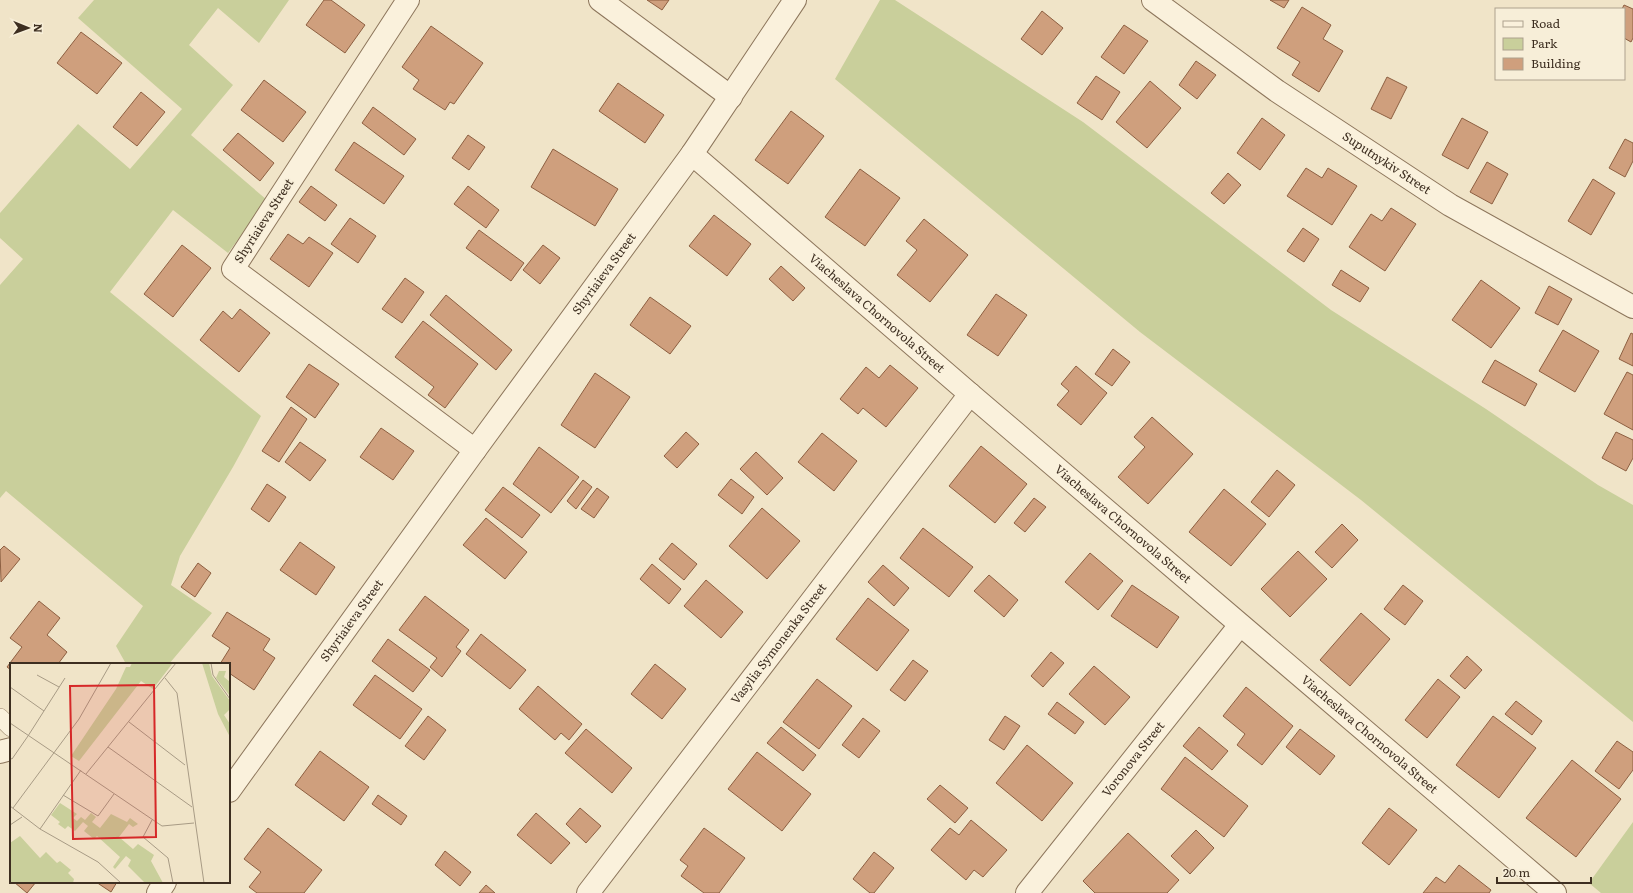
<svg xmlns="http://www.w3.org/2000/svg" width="1633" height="893" viewBox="0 0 1633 893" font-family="Literata,serif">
	<rect width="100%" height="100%" fill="#f0e4c8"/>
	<!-- green -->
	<path fill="#c9cf9b" d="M94 0H289L259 43 218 8 189 45 233 85 191 135 267 200 228 253 173 210 110 292 261 416 233 467 180 556 171 585 212 613 169 664H126L116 646 143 606 6 491 0 498V285L23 259 0 238V213L78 124 130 169 182 109 78 18Z
		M880 0H895L1083 122 1331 310 1486 409 1598 485 1633 505V722L1361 500 1140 332 835 79Z
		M1633 822V893H1601L1589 883Z"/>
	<!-- building -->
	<path fill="#cf9f7d" stroke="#8d5f41" d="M324 0H331L365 25 345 53 306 25Z
		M647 0H669L662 10Z
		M1270 0H1289L1284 8Z
		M1624 5 1633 9V38L1631 42 1624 38V9H1622Z
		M1302 7 1331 25 1323 39 1343 51 1319 92 1292 75 1300 62 1277 48Z
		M1042 11 1063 28 1042 55 1021 39Z
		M1124 25 1148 41 1124 74 1101 57Z
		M431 26 483 63 454 104 450 102 445 110 413 89 419 80 402 67Z
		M81 32 122 63 97 94 57 63Z
		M1196 61 1216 75 1197 99 1179 85Z
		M1096 76 1120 92 1102 120 1077 103Z
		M1387 77 1407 87 1391 119 1371 109Z
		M264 80 306 112 283 142 241 110Z
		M1150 81 1181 108 1147 148 1116 122Z
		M618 83 664 115 645 143 599 111Z
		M141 92 165 112 137 146 113 127Z
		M373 107 416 139 404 155 362 123Z
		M791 111 824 136 788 184 755 160Z
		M1262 118 1285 135 1260 170 1237 153Z
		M1462 118 1488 132 1468 169 1442 155Z
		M238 133 274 163 260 181 223 150Z
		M468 135 485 147 469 170 452 158Z
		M1625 139 1633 143V161L1625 177 1609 168Z
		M354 142 404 176 384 204 335 170Z
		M553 149 618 189 595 226 531 187Z
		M1487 162 1508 174 1492 204 1470 192Z
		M1306 168 1322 178 1328 168 1357 186 1332 225 1287 196Z
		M860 169 900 198 865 246 825 217Z
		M1228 173 1241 185 1224 204 1211 193Z
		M1593 179 1615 193 1591 235 1568 221Z
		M311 186 337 205 325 221 299 202Z
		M468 186 499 210 486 228 454 204Z
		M1391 208 1416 224 1385 271 1349 247 1371 214 1382 221Z
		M714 215 751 244 727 276 689 246Z
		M350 218 376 236 358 263 331 244Z
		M924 219 968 255 930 302 897 275 917 250 906 241Z
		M1303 228 1319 239 1304 262 1287 251Z
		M479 230 524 263 511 281 466 248Z
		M288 234 303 244 309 237 333 253 309 287 270 259Z
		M182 245 211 268 173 317 144 294Z
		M543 245 560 258 540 284 523 270Z
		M781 266 805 288 793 301 769 279Z
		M1341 270 1369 288 1360 302 1332 285Z
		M405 278 424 292 402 323 382 309Z
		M1481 280 1520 308 1491 348 1452 320Z
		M1549 286 1572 299 1558 325 1535 313Z
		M996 294 1027 315 998 356 967 335Z
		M446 295 512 350 496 370 430 315Z
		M650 297 691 326 670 354 630 325Z
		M240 309 270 333 239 372 200 340 223 311 232 319Z
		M423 321 478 364 445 408 428 395 434 387 395 357Z
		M1563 330 1599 351 1575 392 1539 371Z
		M1631 333 1633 334V366L1619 359Z
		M1113 349 1130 362 1112 386 1095 374Z
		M1495 360 1537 384 1525 406 1482 382Z
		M309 364 339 384 315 418 286 397Z
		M890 365 918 388 886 427 863 408 858 414 840 399 866 367 879 378Z
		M1076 366 1107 393 1081 425 1057 405 1069 391 1061 384Z
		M1627 372 1633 375V430L1604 414Z
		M595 373 630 397 595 448 561 425Z
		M291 407 307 419 279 462 262 451Z
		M1152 417 1193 454 1148 504 1118 477 1145 447 1134 437Z
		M381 428 414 451 393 480 360 457Z
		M686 432 699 444 677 468 664 456Z
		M1616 432 1633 440V458L1626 471 1602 458Z
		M822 433 857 461 834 491 798 462Z
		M300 442 326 460 310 481 285 462Z
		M981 446 1027 484 995 523 949 486Z
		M539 447 579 477 551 513 513 484Z
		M756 452 783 478 767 495 740 469Z
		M1277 470 1295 485 1269 517 1251 502Z
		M731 479 754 497 742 514 718 495Z
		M583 480 592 487 576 509 567 501Z
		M267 484 286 497 269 522 251 509Z
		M503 487 540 515 522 538 485 510Z
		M597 488 609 497 594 518 581 509Z
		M1224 489 1266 524 1231 566 1189 532Z
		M1034 498 1046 507 1025 532 1014 523Z
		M762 508 800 541 767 579 729 546Z
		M486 518 527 552 505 579 463 545Z
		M1342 524 1358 540 1332 568 1315 552Z
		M923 528 973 567 949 597 900 558Z
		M300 542 335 567 316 595 280 570Z
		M672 543 697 564 684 580 659 559Z
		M4 546 20 559 1 582 0 550Z
		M1298 551 1327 579 1290 617 1261 589Z
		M1090 553 1123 581 1098 610 1065 582Z
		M198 563 211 573 195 597 181 587Z
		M652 564 681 589 669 604 640 579Z
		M883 565 909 588 894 606 868 582Z
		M989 575 1018 600 1004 617 974 591Z
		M706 580 743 612 721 638 684 606Z
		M1132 585 1179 617 1157 648 1111 616Z
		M1403 585 1423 601 1405 625 1384 609Z
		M425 596 469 630 456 647 461 651 442 677 430 667 437 658 399 630Z
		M868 598 909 630 877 671 836 639Z
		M39 601 60 618 47 635 67 652 58 664H11V670L7 667 22 647 10 638Z
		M227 612 270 639 263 650 275 658 254 690 229 673V664H220L230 648 212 636Z
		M1361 613 1390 639 1350 686 1320 660Z
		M481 634 526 670 510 689 466 654Z
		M388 639 430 670 413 692 372 661Z
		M1051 652 1064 663 1043 687 1031 676Z
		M1467 656 1482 670 1465 689 1450 676Z
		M913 660 928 671 905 701 890 690Z
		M655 664 686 689 662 719 631 694Z
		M1094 666 1130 697 1105 725 1069 694Z
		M375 675 422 709 400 739 353 705Z
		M817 679 852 706 819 749 783 722Z
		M1438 679 1460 697 1427 738 1405 720Z
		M538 686 582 724 569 740 561 733 555 740 519 709Z
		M1246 687 1293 726 1262 765 1237 745 1245 734 1223 716Z
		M1516 701 1542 721 1532 735 1505 714Z
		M1057 702 1084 722 1075 734 1048 714Z
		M428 716 446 730 424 760 405 746Z
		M1005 716 1020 726 1004 750 989 740Z
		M1493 716 1536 748 1499 798 1456 765Z
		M863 718 880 731 859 758 842 745Z
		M781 727 816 755 803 771 767 743Z
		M1199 727 1228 751 1212 770 1183 746Z
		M586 729 632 768 612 793 565 753Z
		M1300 729 1335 756 1320 775 1286 747Z
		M1617 741 1633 752V770L1619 789 1595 771Z
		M1027 745 1073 783 1042 821 996 783Z
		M320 751 369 787 344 821 295 785Z
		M757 752 811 794 782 831 728 789Z
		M1185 757 1248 806 1224 837 1161 789Z
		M1572 760 1621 799 1576 857 1526 818Z
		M940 785 968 808 955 823 927 799Z
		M378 795 407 816 401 825 372 804Z
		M580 808 601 826 586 843 566 824Z
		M1389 808 1417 830 1389 865 1362 843Z
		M536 813 570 843 551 864 517 835Z
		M971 820 1007 850 983 877 974 870 966 880 931 850 950 828 959 835Z
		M268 828 322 870 304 893H257L249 887 261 872 244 859Z
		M704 828 745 858 719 893H704L681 876 688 866 680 860Z
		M1196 830 1214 848 1190 874 1171 856Z
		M1128 833 1179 880 1167 893H1095L1083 881Z
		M445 851 471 872 460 886 435 865Z
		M874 852 894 868 874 893H870L853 879Z
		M1459 865 1491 890 1489 893H1423L1436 877 1445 883Z
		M14 882H36L27 893Z
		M96 882H117L111 892Z
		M486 885 495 893H479Z"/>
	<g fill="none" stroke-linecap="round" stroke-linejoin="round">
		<defs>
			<path id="lane" d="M0 717 11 728"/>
			<g id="street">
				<path d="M408 0 233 269 475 450"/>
				<path d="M600 0 731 97"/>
				<path id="s1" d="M1153 0 1277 91 1450 205 1633 307"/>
				<path id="s2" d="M692 154 970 394 1555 893"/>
				<path d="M0 752 11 749"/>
				<path id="s3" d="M229 791 475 450 692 154 795 0"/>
				<path d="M158 893 165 882"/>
				<path id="s4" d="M588 893 970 394"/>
				<path id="s5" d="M1027 893 1240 625"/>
			</g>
		</defs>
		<!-- lane casing -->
		<use href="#lane" stroke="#8d765c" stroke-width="18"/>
		<!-- street casing -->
		<use href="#street" stroke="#8d765c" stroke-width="24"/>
		<!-- lane -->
		<use href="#lane" stroke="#faf1dc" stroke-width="17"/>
		<!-- street -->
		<use href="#street" stroke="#faf1dc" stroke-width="22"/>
	</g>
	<g text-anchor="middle" stroke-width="3" stroke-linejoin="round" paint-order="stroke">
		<!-- street labels -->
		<g font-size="12" fill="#3d2e20" stroke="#f7eed8">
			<text dy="4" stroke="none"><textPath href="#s1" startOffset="285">Suputnykiv Street</textPath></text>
			<text transform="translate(264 221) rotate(-57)" y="4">Shyriaieva Street</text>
			<text dy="4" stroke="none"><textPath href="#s3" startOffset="639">Shyriaieva Street</textPath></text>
			<text dy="4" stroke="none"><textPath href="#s2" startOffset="244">Viacheslava Chornovola Street</textPath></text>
			<text dy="4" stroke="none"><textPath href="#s2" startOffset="568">Viacheslava Chornovola Street</textPath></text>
			<text dy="4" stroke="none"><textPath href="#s3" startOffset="210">Shyriaieva Street</textPath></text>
			<text dy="4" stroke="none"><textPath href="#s4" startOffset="314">Vasylia Symonenka Street</textPath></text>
			<text dy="4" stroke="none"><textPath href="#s2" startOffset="892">Viacheslava Chornovola Street</textPath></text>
			<text dy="4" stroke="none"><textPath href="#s5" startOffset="171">Voronova Street</textPath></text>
		</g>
	</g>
	<!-- overview -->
	<g transform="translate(10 663)">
		<rect width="220" height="220" fill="#f0e4c8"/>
		<path d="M122 0 162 1 143 26 131 18 69 98 61 93 106 26 116 4H120ZM192 0H199L202 13 220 38V46L214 52 220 61V74L208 51ZM209 8H216L214 14 220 19V33L206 15ZM50 140 67 151 63 155 67 158 71 154 75 157 81 150 86 154 82 159 90 165 101 151 117 159 120 155 128 161 123 164 119 161 109 174 123 186 128 181 144 192 141 198 153 220H135L118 203 121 197 116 193 105 206 103 204 110 194 87 173 84 176 74 168 78 163 73 159 65 168 58 163 55 166 48 161 50 159 41 152ZM10 173 30 195 36 189 47 200 50 198 61 207 58 210 64 216 63 220H0V180Z" fill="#c9cf9b"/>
		<path fill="none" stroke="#a89b85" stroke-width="1" d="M201 0 203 12 220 36M27 12 49 24M155 15 167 30 194 220M0 24 34 48M119 59 175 102M0 60 152 163 184 160M98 84 182 144M0 95 2 96 18 73 55 15M76 111 166 0M53 132 88 153 104 131M0 143 30 166 88 199 111 220M3 145 69 56 101 0M142 157 133 174 158 195 163 220M0 162 12 154M30 166 71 107"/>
		<path fill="#d62828" fill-opacity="0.15" stroke="#d62828" stroke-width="2" d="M144 22 146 174 63 176 60 23Z"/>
		<rect width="220" height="220" fill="none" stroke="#3d2e20" stroke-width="2"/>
	</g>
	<!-- legend -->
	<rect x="1495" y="8" width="130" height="72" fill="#f7eed8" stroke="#ada18e"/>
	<rect x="1503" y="21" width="20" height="6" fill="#faf1dc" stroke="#ada18e"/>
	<text x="1531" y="28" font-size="12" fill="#3d2e20">Road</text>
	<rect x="1503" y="38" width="20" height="12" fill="#c9cf9b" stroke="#ada18e"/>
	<text x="1531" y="48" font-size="12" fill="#3d2e20">Park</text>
	<rect x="1503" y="58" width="20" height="12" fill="#cf9f7d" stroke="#ada18e"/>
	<text x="1531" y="68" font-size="12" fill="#3d2e20">Building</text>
	<!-- north arrow -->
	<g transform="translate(28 28) rotate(91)" stroke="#f7eed8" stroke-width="3" paint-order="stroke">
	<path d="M0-3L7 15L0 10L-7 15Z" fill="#3d2e20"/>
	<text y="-6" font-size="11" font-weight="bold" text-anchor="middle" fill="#3d2e20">N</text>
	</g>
	<!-- scale -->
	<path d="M1497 877v6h94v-6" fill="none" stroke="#3d2e20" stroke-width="2"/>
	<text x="1503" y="877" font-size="12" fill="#3d2e20" stroke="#f7eed8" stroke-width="3" paint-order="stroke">20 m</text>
</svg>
